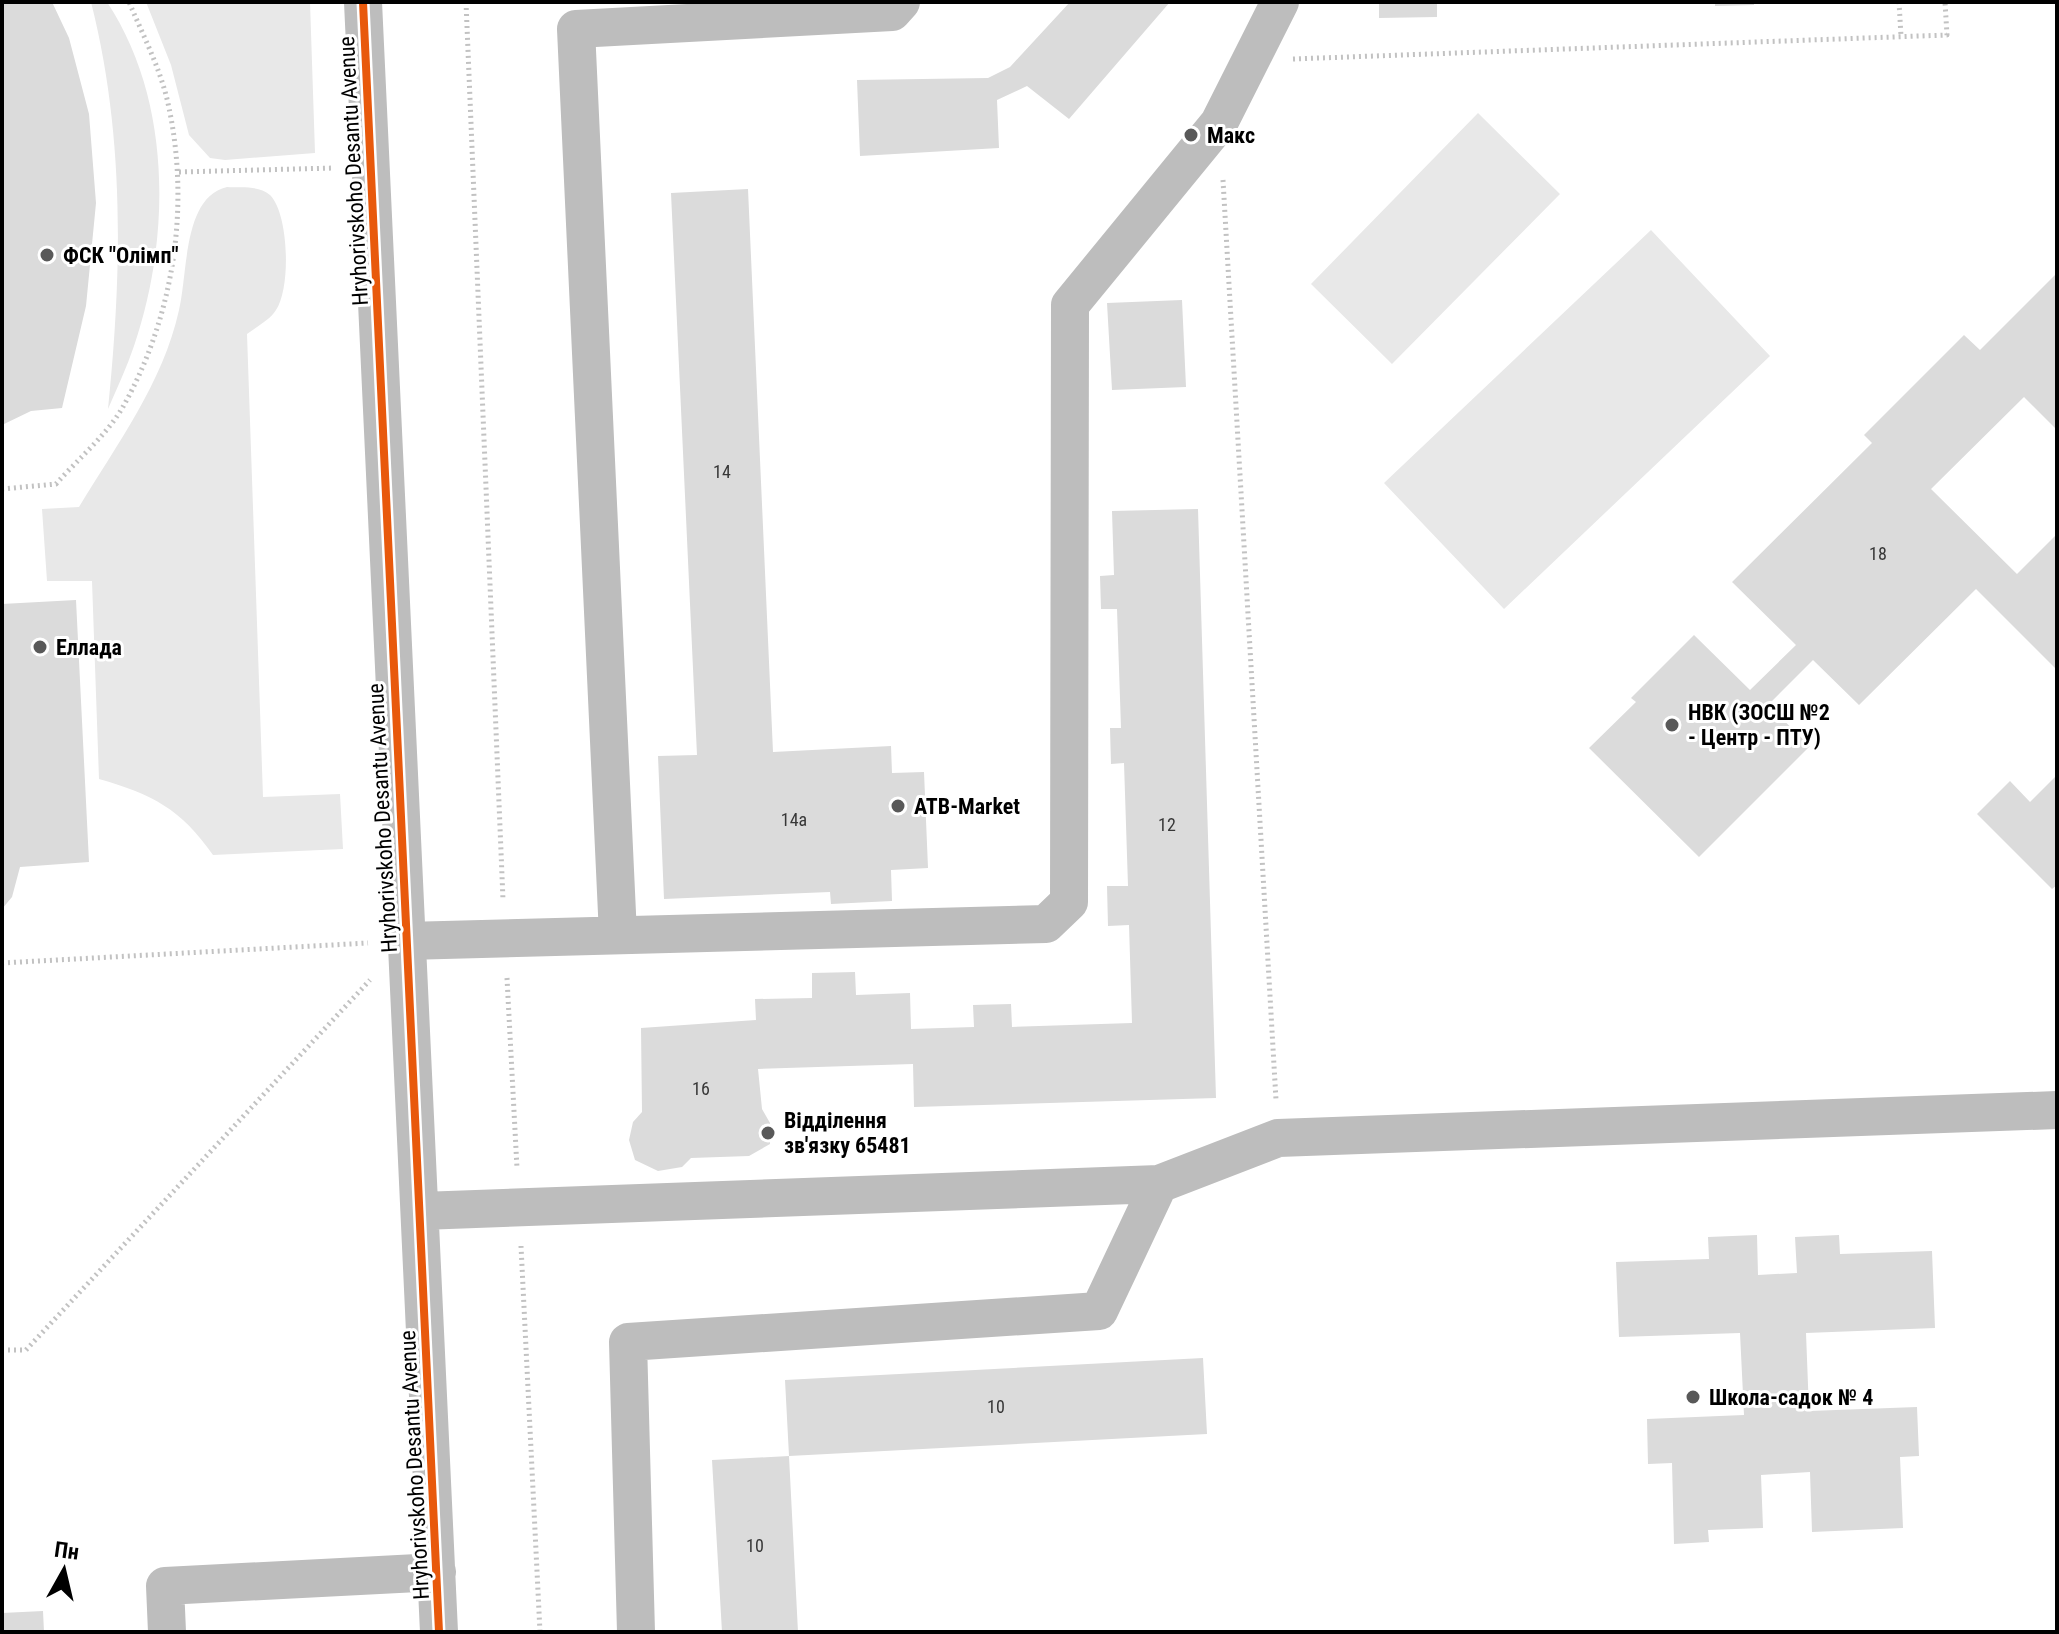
<svg xmlns="http://www.w3.org/2000/svg" width="2059" height="1634" viewBox="0 0 2059 1634" font-family="'Roboto Condensed',sans-serif">
	<rect width="100%" height="100%" fill="#fff"/>
	<!-- green -->
	<path fill="#e8e8e8" d="M91 2H107C172 100 171 237 134 346 127 367 117 388 108 409 122 272 125 136 91 2Z
		M146 2H310L315 153 225 160 210 158 189 135 171 65Z
		M1478 113 1560 194 1392 364 1311 284Z
		M227 187C241 188 259 185 270 195 289 214 291 288 276 310 270 320 256 327 247 334L263 797 340 794 343 849 213 855C181 809 152 794 99 779L92 581H47L42 509 79 507C117 444 163 383 179 310 188 272 183 197 227 187Z
		M1651 230 1770 356 1504 609 1384 483Z"/>
	<!-- building -->
	<path fill="#dbdbdb" d="M2 2H52L69 38 89 114 96 203 86 306 62 408 31 411 2 425Z
		M1070 2H1170L1069 119 1027 86 997 100 999 148 860 156 857 80 988 78 1010 67Z
		M1379 2H1437V17L1379 18Z
		M1715 2H1754V5L1715 6Z
		M748 189 773 752 891 746 892 773 924 772 928 868 891 870 892 901 831 904 830 892 664 899 658 756 697 755 671 193Z
		M2057 273V430L2024 397 1931 489 2017 574 2057 534V670L1976 589 1859 705 1813 660 1768 705 1810 746 1699 857 1589 748 1636 702 1631 698 1694 635 1750 690 1796 645 1732 582 1872 443 1864 435 1964 335 1980 350Z
		M1182 300 1186 387 1112 390 1107 303Z
		M1198 509 1216 1098 914 1107 913 1064 758 1069 762 1109 770 1123V1144L749 1156 691 1158 682 1167 658 1171 635 1160 629 1140 633 1122 642 1112 641 1028 756 1020 755 999 812 998V973L855 972 856 995 910 993 911 1029 974 1027 973 1005 1011 1004 1012 1027 1132 1023 1129 925 1108 926 1107 886H1128L1124 763 1111 764 1110 728H1121L1117 609H1101L1100 576 1114 575 1112 511Z
		M76 600 89 862 20 867 12 897 2 909V604Z
		M2057 775V885L2052 889 1977 814 2010 781 2030 802Z
		M1757 1235 1758 1275 1797 1273 1795 1237 1839 1235 1840 1254 1932 1251 1935 1328 1806 1333 1809 1411 1917 1407 1919 1456 1900 1457 1903 1528 1812 1532 1810 1472 1761 1475 1763 1528 1708 1530 1709 1542 1674 1544 1672 1463 1648 1464 1647 1419 1744 1415 1740 1333 1619 1337 1616 1262 1709 1259 1708 1237Z
		M1203 1358 1207 1434 789 1456 785 1380Z
		M789 1456 798 1632H722L712 1460Z
		M43 1611 44 1632H2V1613Z"/>
	<g fill="none" stroke-linecap="round" stroke-linejoin="round">
		<!-- path -->
		<path stroke="#c2c2c2" stroke-width="5" stroke-dasharray="2 4" stroke-linecap="butt" d="M466 2 503 900
			M1899 2 1901 36
			M1293 59 1947 35 1945 2
			M179 172 334 168
			M1223 180 1276 1100
			M2 489 56 484C78 459 108 434 124 405 175 313 191 201 167 99 159 66 142 33 129 2
			M2 963 368 943
			M507 978 517 1168
			M521 1246 540 1632
			M2 1350H26L370 980"/>
		<!-- minor -->
		<path stroke="#bdbdbd" stroke-width="38" d="M363 2 439 1632
			M618 935 576 29 892 12 901 2
			M406 941 1046 924 1069 902 1070 305 1219 123 1280 2
			M421 1211 1159 1184 1278 1138 2057 1110
			M167 1632 165 1586 437 1572
			M636 1632 628 1342 1099 1311 1159 1184"/>
		<defs>
			<path id="cycleway" d="M363 2 439 1632"/>
		</defs>
		<!-- cycleway casing -->
		<use href="#cycleway" stroke="#fff" stroke-width="13"/>
		<!-- cycleway -->
		<use href="#cycleway" stroke="#e8590c" stroke-width="8"/>
	</g>
	<!-- markers -->
	<g fill="#595959" stroke="#fff" stroke-width="3">
		<circle cx="1191" cy="135" r="8"/>
		<circle cx="47" cy="255" r="8"/>
		<circle cx="40" cy="647" r="8"/>
		<circle cx="1672" cy="725" r="8"/>
		<circle cx="898" cy="806" r="8"/>
		<circle cx="768" cy="1133" r="8"/>
		<circle cx="1693" cy="1397" r="8"/>
	</g>
	<g text-anchor="middle" stroke-width="6" stroke-linejoin="round" paint-order="stroke">
		<!-- number labels -->
		<g font-size="18" fill="#373737">
			<text x="722" y="478">14</text>
			<text x="1878" y="560">18</text>
			<text x="794" y="826">14а</text>
			<text x="1167" y="831">12</text>
			<text x="701" y="1095">16</text>
			<text x="996" y="1413">10</text>
			<text x="755" y="1552">10</text>
		</g>
		<!-- poi labels -->
		<g font-size="22" font-weight="bold" fill="#000" stroke="#fff" text-anchor="start">
			<text x="1207" y="143">Макс</text>
			<text x="63" y="263">ФСК "Олімп"</text>
			<text x="56" y="655">Еллада</text>
			<text x="1688" y="720">НВК (ЗОСШ №2<tspan x="1688" dy="25">- Центр - ПТУ)</tspan></text>
			<text x="914" y="814">ATB-Market</text>
			<text x="784" y="1128">Відділення<tspan x="784" dy="25">зв'язку 65481</tspan></text>
			<text x="1709" y="1405">Школа-садок № 4</text>
		</g>
		<!-- street labels -->
		<g font-size="22" fill="#000" stroke="#fff">
			<text transform="translate(353 171) rotate(-93)" y="8">Hryhorivskoho Desantu Avenue</text>
			<text transform="translate(382 818) rotate(-93)" y="8">Hryhorivskoho Desantu Avenue</text>
			<text transform="translate(414 1465) rotate(-93)" y="8">Hryhorivskoho Desantu Avenue</text>
		</g>
	</g>
	<!-- border -->
	<rect width="2059" height="1634" fill="none" stroke="#000000" stroke-width="8"/>
	<!-- north arrow -->
	<g transform="translate(64 1570) rotate(8)" stroke="#ffffff" stroke-width="6" paint-order="stroke">
	<path d="M0-6L14 30L0 20L-14 30Z" fill="#000000"/>
	<text y="-12" font-size="22" font-weight="bold" text-anchor="middle" fill="#000000">Пн</text>
	</g>
</svg>
